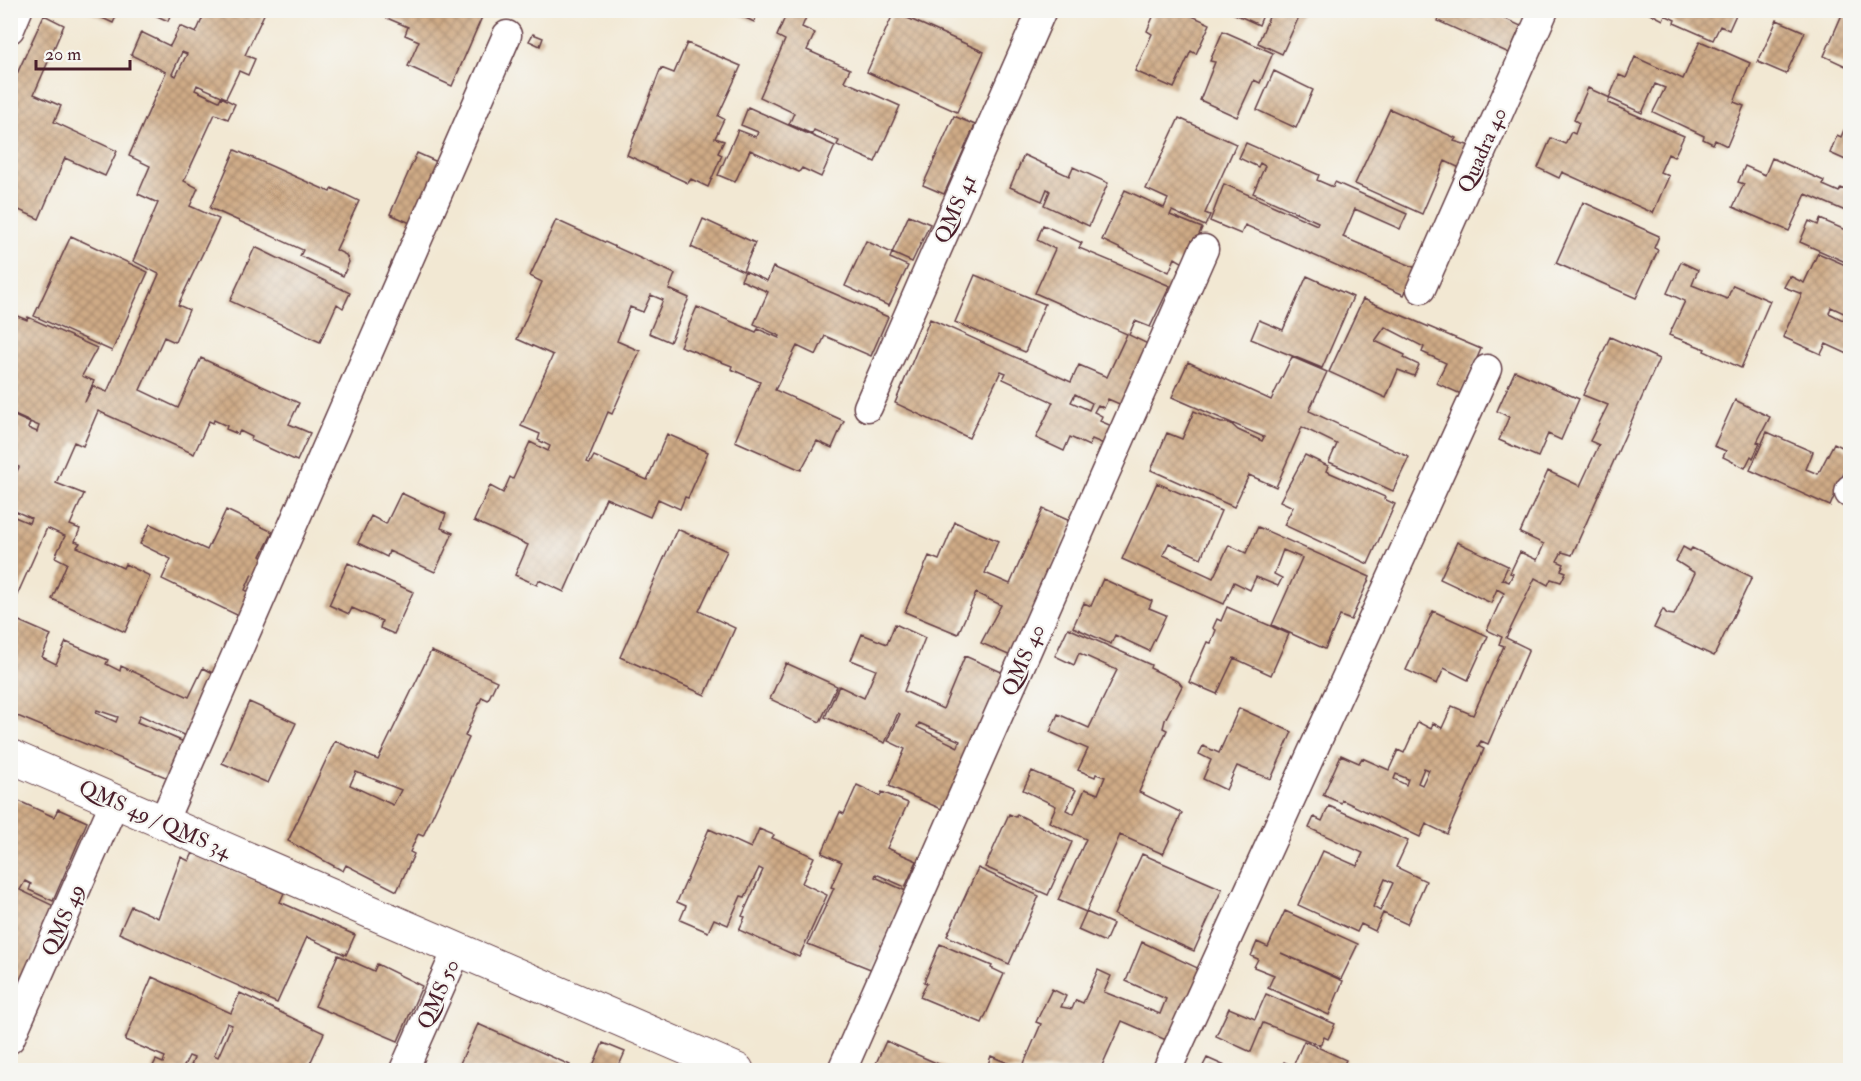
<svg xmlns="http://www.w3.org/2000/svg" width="1861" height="1081" viewBox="0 0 1861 1081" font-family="'IM FELL Double Pica',serif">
	<defs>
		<pattern id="building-cross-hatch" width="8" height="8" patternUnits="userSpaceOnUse" patternTransform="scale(1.5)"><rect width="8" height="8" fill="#cfab86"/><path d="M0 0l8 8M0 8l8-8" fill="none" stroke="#aa8b6e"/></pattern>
	</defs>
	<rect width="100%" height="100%" fill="#f6f6f2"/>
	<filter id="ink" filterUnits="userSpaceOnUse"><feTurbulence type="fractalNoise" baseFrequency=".0167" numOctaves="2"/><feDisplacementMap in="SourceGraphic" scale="12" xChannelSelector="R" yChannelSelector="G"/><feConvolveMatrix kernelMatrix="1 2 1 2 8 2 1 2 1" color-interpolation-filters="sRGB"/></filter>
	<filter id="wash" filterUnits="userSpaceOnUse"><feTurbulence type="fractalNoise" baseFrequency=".008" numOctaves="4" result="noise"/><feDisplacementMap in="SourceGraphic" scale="24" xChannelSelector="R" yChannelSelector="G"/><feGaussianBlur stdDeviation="1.35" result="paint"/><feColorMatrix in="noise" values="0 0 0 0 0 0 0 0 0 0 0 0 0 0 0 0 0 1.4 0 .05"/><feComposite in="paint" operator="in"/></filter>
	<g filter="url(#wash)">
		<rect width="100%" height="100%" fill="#f2e8d3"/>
		<g id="blocks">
			<!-- building -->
			<path fill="url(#building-cross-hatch)" fill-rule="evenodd" d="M85 10H119L113 23Z
				M144 10H172L168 21Z
				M206 10 215 13 216 10H266L245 55 255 59 248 75 239 71 226 98 197 85 195 90 219 101 221 97 235 104 228 119 215 114 184 181 198 188 190 206 219 219 178 305 189 310 175 342 164 337 140 390 178 408 201 358 299 403 289 424 310 433 297 461 251 440 252 437 240 431 238 434 226 429 227 426 214 420 213 423 209 421 194 454 98 411 83 446 74 442 56 483 84 494 70 525 80 529 75 541 80 543 77 547 123 568 125 564 150 576 125 632 52 599 67 563 55 557 65 536 47 528 10 611V515L29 523 31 518 10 509V470L16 473 19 467 10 463V414L30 423 28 428 37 432 39 426 10 413V313L27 320 28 317 97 348 82 376 94 381 85 402 93 386 107 392 159 274 133 261 158 203 138 194 150 166 129 156 166 72 131 55 141 32 170 46 180 26 196 33ZM182 52 187 54 176 76 172 74Z
				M390 10H485L452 86 408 66 419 41 405 35 408 27 387 18Z
				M729 10H759L754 22Z
				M788 10H809L802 27 815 33 807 50 850 69 844 81 900 106 875 162 837 145 839 141 814 130 812 134 789 124 794 113 760 97 785 40 777 36Z
				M1156 10H1179L1210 24 1196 54 1191 51 1174 88 1135 71 1152 34 1147 31Z
				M1226 10H1265L1259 25Z
				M1272 10H1302L1282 54 1258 43Z
				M1443 10H1486L1521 26 1509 53 1438 21Z
				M1644 10H1738L1729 30 1720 26 1713 40 1674 23 1675 20 1665 15 1663 20Z
				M1844 10H1850V68L1824 56Z
				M894 12 984 52 957 112 867 72Z
				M44 15 64 25 34 94 61 106 54 122 117 151 105 176 65 158 39 219 10 206V124L19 106 10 102V89Z
				M1777 20 1805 32 1786 74 1758 62Z
				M1223 31 1273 53 1260 83 1254 80 1237 117 1200 100 1215 62 1210 61Z
				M533 34 543 38 540 46 529 41Z
				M1700 41 1750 63 1734 102 1744 106 1727 146 1715 140 1713 144 1703 139 1704 136 1653 112 1665 88 1655 84 1642 113 1609 98 1619 75 1626 78 1635 57 1683 79Z
				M687 43 741 66 718 116 724 119 715 138 724 141 718 153 722 155 708 187 691 179 688 183 627 155 661 68 674 73Z
				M1274 71 1313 90 1296 128 1257 110Z
				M1588 88 1610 98 1608 103 1684 136 1674 157 1668 154 1660 172 1669 176 1653 213 1562 172 1559 178 1538 168 1551 138 1565 144 1571 132 1575 134 1579 123 1574 120Z
				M748 107 835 146 821 177 802 168 799 172 750 150 735 182 718 175 738 130 756 137 758 132 741 125Z
				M1390 109 1456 138 1454 141 1474 147 1464 170 1445 161 1422 214 1355 184Z
				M954 116 975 125 944 194 923 185Z
				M1179 118 1236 144 1205 213 1210 215 1205 226 1172 211 1170 215 1202 228 1185 264 1175 258 1169 272 1102 240 1125 190 1164 208 1168 199 1146 189Z
				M1844 130 1850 133V162L1830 153 1837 135 1841 137Z
				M1246 143 1319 175 1317 180 1333 187 1335 182 1407 214 1400 229 1355 209 1343 237 1416 268 1404 295 1245 225 1241 234 1210 221 1224 184 1317 225 1318 222 1253 193 1265 166 1260 163 1258 167 1239 158Z
				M235 150 330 192 332 188 359 201 336 250 346 255 349 262 343 276 300 256 303 250 210 208Z
				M417 153 444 165 417 226 390 214Z
				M1024 155 1069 176 1073 167 1108 183 1089 226 1044 205 1050 191 1047 189 1042 201 1010 187Z
				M1772 158 1824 181 1823 185 1839 192 1841 188 1848 191 1850 186V213L1806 194 1789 231 1733 207 1744 184 1738 182 1745 166 1765 175Z
				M1583 202 1659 236 1654 248 1658 250 1636 298 1556 263Z
				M909 215 930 224 912 262 892 253 890 258 908 266 889 306 845 286 866 241 892 253Z
				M703 219 755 243 743 271 691 247Z
				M1820 219 1850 232V264L1800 242 1809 221 1818 225Z
				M556 220 675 274 669 289 689 298 670 342 649 333 663 300 651 295 643 312 630 307 617 341 640 351 612 414 608 412 587 462 590 463 594 456 647 480 667 434 708 452 688 498 685 497 680 509 658 499 650 517 606 498 564 592 539 580 537 585 515 575 528 545 474 521 490 486 503 493 510 477 513 479 530 442 548 451 550 446 538 440 540 434 521 426 553 355 517 339 542 282 530 276Z
				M1043 225 1082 243 1079 248 1170 286 1150 327 1135 321 1129 335 1150 345 1124 406 1108 399 1104 408 1098 405 1094 412 1102 416 1100 421 1114 427 1106 445 1092 439 1089 446 1070 437 1064 451 1036 438 1053 402 1003 379 1006 373 1001 371 969 438 895 403 930 319 1071 382 1079 365 1107 377 1127 334 1035 293 1055 249 1037 240ZM1075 394 1092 403 1089 410 1071 402Z
				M71 236 148 272 112 351 34 316Z
				M255 247 350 293 343 308 337 304 320 342 230 301Z
				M1818 253 1850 267V355L1826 344 1821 354 1783 337 1802 294 1784 287 1790 276 1804 283ZM1831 307 1846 314 1843 320 1829 313Z
				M1681 262 1698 270 1692 285 1727 299 1733 285 1770 301 1741 368 1704 351 1705 349 1669 335 1685 301 1667 293Z
				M773 267 888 317 871 356 825 336 816 355 797 346 775 390 844 421 832 448 817 441 801 470 735 441 760 382 731 369 732 366 680 346 697 307 756 332 758 329 779 338 780 336 754 324 768 292 741 280 745 271 767 281Z
				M975 275 1045 304 1025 352 955 322Z
				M1307 276 1353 297 1322 368 1251 339 1259 320 1283 330Z
				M1363 299 1481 349 1461 394 1436 383 1446 363 1422 352 1424 347 1385 327 1375 341 1405 355 1404 358 1419 365 1414 376 1398 370 1386 398 1329 372Z
				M1610 337 1659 359 1572 555 1562 552 1557 561 1564 564 1561 570 1566 572 1561 582 1551 579 1548 585 1535 578 1506 638 1529 649 1488 744 1481 741 1478 746 1484 749 1447 834 1426 824 1420 837 1342 800 1341 803 1323 795 1341 755 1359 763 1362 758 1389 770 1398 750 1404 753 1418 722 1431 729 1433 723 1442 728 1452 706 1473 715 1504 646 1499 644 1502 637 1487 630 1504 593 1497 589 1491 603 1440 579 1457 542 1508 566 1502 579 1509 582 1513 574 1510 573 1520 552 1537 560 1544 544 1520 533 1548 471 1580 486 1599 445 1590 441 1608 405 1583 395ZM1424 768 1429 770 1422 785 1418 783ZM1396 774 1408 779 1406 785 1394 779Z
				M1292 357 1327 372 1309 411 1409 457 1393 491 1329 462 1337 444 1302 427 1276 487 1249 475 1234 507 1151 470 1167 433 1182 439 1194 411 1221 423H1230L1238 430 1262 441 1264 437 1172 397 1188 362 1271 400Z
				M1515 371 1579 399 1561 440 1548 434 1538 457 1499 440 1509 417 1497 411Z
				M1735 400 1770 417 1757 442 1760 443 1753 458 1751 456 1745 468 1723 457 1726 451 1714 446Z
				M1767 432 1813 452 1806 469 1818 474 1834 443 1850 451V459L1830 506 1750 470Z
				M1305 455 1328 466 1326 471 1385 497 1384 499 1395 504 1368 564 1284 525 1293 507 1280 501Z
				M1157 483 1221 511 1201 558 1169 543 1163 555 1213 578 1229 545 1246 553 1258 527 1370 577 1351 620 1340 616 1325 649 1272 625 1302 558 1283 550 1274 574 1282 578 1278 586 1256 577 1250 590 1234 582 1224 604 1122 559Z
				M401 493 446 514 441 528 453 533 435 572 389 551 387 557 358 543 371 516 386 524Z
				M1043 509 1072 522 1013 657 981 643 1001 605 976 593 958 634 905 612 929 556 939 560 955 522 998 541 985 573 1010 584Z
				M226 510 273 532 261 556 265 558 257 576 252 574 245 590 251 593 241 617 162 579 171 559 140 544 150 524 207 550Z
				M677 529 727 551 699 611 735 628 705 695 620 657Z
				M1683 547 1690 551 1692 548 1752 577 1714 656 1654 628 1663 609 1667 614 1674 615 1695 573 1676 561Z
				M348 563 413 592 394 634 380 628 382 621 352 608 349 614 329 605Z
				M1103 579 1152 601 1149 608 1166 615 1149 651 1115 635 1111 644 1073 627 1084 603 1091 606Z
				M1227 607 1289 634 1271 675 1234 658 1217 694 1189 682 1207 642 1211 643 1216 630 1213 628 1217 619 1221 621Z
				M1433 611 1488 636 1468 680 1444 668 1437 684 1406 670Z
				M10 617 51 635 42 657 56 664 66 642 108 660 106 664 120 671 121 666 189 697 203 668 215 674 188 737 140 715 137 722 184 742 168 778 10 713ZM97 710 118 717 116 722 96 713Z
				M895 624 925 638 904 691 943 709 965 656 1006 674 946 811 889 786 905 749 888 741 900 714 898 713 885 743 825 717 839 686 864 698 876 670 851 660 862 634 887 644ZM919 723 960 741 958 747 917 727Z
				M1068 628 1151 665 1150 668 1179 682 1182 686 1165 720 1163 728 1167 730 1139 792 1182 813 1163 854 1120 835 1086 912 1113 924 1105 942 1078 930 1086 912 1058 900 1086 839 1049 822 1056 806 1023 790 1032 771 1076 790 1066 810 1074 814 1085 789 1098 794 1105 777 1096 774 1095 777 1078 770 1088 749 1050 732 1058 714 1089 728 1117 670 1079 653 1074 665 1055 656Z
				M431 651 497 681 488 700 482 697 465 736 469 738 423 836 418 834 410 852 414 854 397 891 346 865 343 871 288 841 335 741 378 760ZM356 772 401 790 393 805 350 785Z
				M786 663 837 686 820 722 770 699Z
				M249 702 296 723 268 783 222 763Z
				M1239 708 1292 732 1271 779 1237 766 1226 790 1203 779 1211 760 1199 754 1203 746 1219 753Z
				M857 785 880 796 882 792 908 803 887 848 917 861 905 887 876 874 875 877 906 891 873 970 808 944 834 888 831 887 842 862 822 853 840 812 844 814Z
				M10 797 54 817 58 809 87 822 53 901 29 890 31 884 25 881 20 890 54 906 17 990 10 987Z
				M1329 806 1408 841 1396 867 1426 881 1407 924 1383 913 1375 931 1361 924 1357 932 1298 905 1323 851 1357 866 1363 853 1309 828 1314 817 1322 821ZM1385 879 1393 883 1380 911 1373 907Z
				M1009 814 1016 817 1017 814 1072 842 1048 895 985 867Z
				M709 829 751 848 759 829 774 835 772 838 814 857 802 883 827 895 799 957 739 930 745 917 742 916 763 870 759 868 745 897 741 896 728 925 714 919 708 932 680 920 686 906 677 902Z
				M193 853 284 893 280 902 355 935 346 955 307 937 277 1003 119 933 131 906 158 918 181 857 189 861Z
				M1142 854 1222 889 1194 951 1114 915Z
				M978 868 1039 896 1009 964 947 936Z
				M1285 911 1358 944 1341 979 1281 953 1343 981 1329 1015 1268 988 1274 975 1254 967 1258 959 1251 956 1257 942 1268 947Z
				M1142 942 1204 971 1173 1043 1122 1021 1100 1070H1028L1022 1068 1041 1024 1036 1022 1052 989 1066 996 1061 1007 1072 1009 1076 1000 1083 1003 1098 970 1111 976 1104 992 1160 1014 1166 999 1126 981Z
				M940 944 992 966 991 968 1004 974 982 1023 920 997 927 983 924 982Z
				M338 955 374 971 377 964 422 986 398 1041 315 1006Z
				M152 977 231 1013 240 993 324 1033 307 1070H151L156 1060 163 1063 165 1057 125 1040ZM227 1023 232 1025 218 1057 214 1055ZM189 1056 194 1058 190 1068 184 1066Z
				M1266 994 1335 1024 1328 1039 1324 1037 1320 1045 1263 1023 1251 1052 1216 1036 1229 1008 1255 1019Z
				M478 1024 570 1065 568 1070H457Z
				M886 1041 952 1070H873Z
				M1304 1041 1346 1060 1341 1070H1280L1284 1062 1293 1066Z
				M603 1043 625 1052 617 1070H591Z
				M991 1056 1024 1070H986Z
				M1207 1058 1234 1070H1201Z"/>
		</g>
	</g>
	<g filter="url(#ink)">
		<use href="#blocks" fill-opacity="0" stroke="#633d44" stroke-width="1.5"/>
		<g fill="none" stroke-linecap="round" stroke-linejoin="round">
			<defs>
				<path id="street" d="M10 29 18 10
					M1421 289 1544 10
					M868 407 1042 10
					M1849 493 1850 489
					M163 822 507 35
					M10 1039 115 801
					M404 1070 457 950
					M842 1070 1204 249
					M1167 1070 1487 369"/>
				<path id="secondary" d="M10 756 737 1070"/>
			</defs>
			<!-- street casing -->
			<use href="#street" stroke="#633d44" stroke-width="31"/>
			<!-- secondary casing -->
			<use href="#secondary" stroke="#633d44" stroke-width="35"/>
			<!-- street -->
			<use href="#street" stroke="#fff" stroke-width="28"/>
			<!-- secondary -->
			<use href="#secondary" stroke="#fff" stroke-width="33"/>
		</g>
	</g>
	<g text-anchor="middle" stroke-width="4.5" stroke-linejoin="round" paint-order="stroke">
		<!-- street labels -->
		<g font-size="21" fill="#4a1f2b" stroke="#f6f6f2">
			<text transform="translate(1482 150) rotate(-66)" y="7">Quadra 40</text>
			<text transform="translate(955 209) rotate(-66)" y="7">QMS 41</text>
			<text transform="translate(1023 660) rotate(-66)" y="7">QMS 40</text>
			<text transform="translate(155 819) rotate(24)" y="7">QMS 49 / QMS 34</text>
			<text transform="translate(63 920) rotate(-66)" y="7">QMS 49</text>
			<text transform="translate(438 994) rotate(-66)" y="7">QMS 50</text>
		</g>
	</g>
	<!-- margin -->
	<rect width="1861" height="1081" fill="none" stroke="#f6f6f2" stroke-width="36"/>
	<!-- scale -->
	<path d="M36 60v9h94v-9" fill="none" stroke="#4a1f2b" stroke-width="3"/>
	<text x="45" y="60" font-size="18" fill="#4a1f2b" stroke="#f6f6f2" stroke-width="4.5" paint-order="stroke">20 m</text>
</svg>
